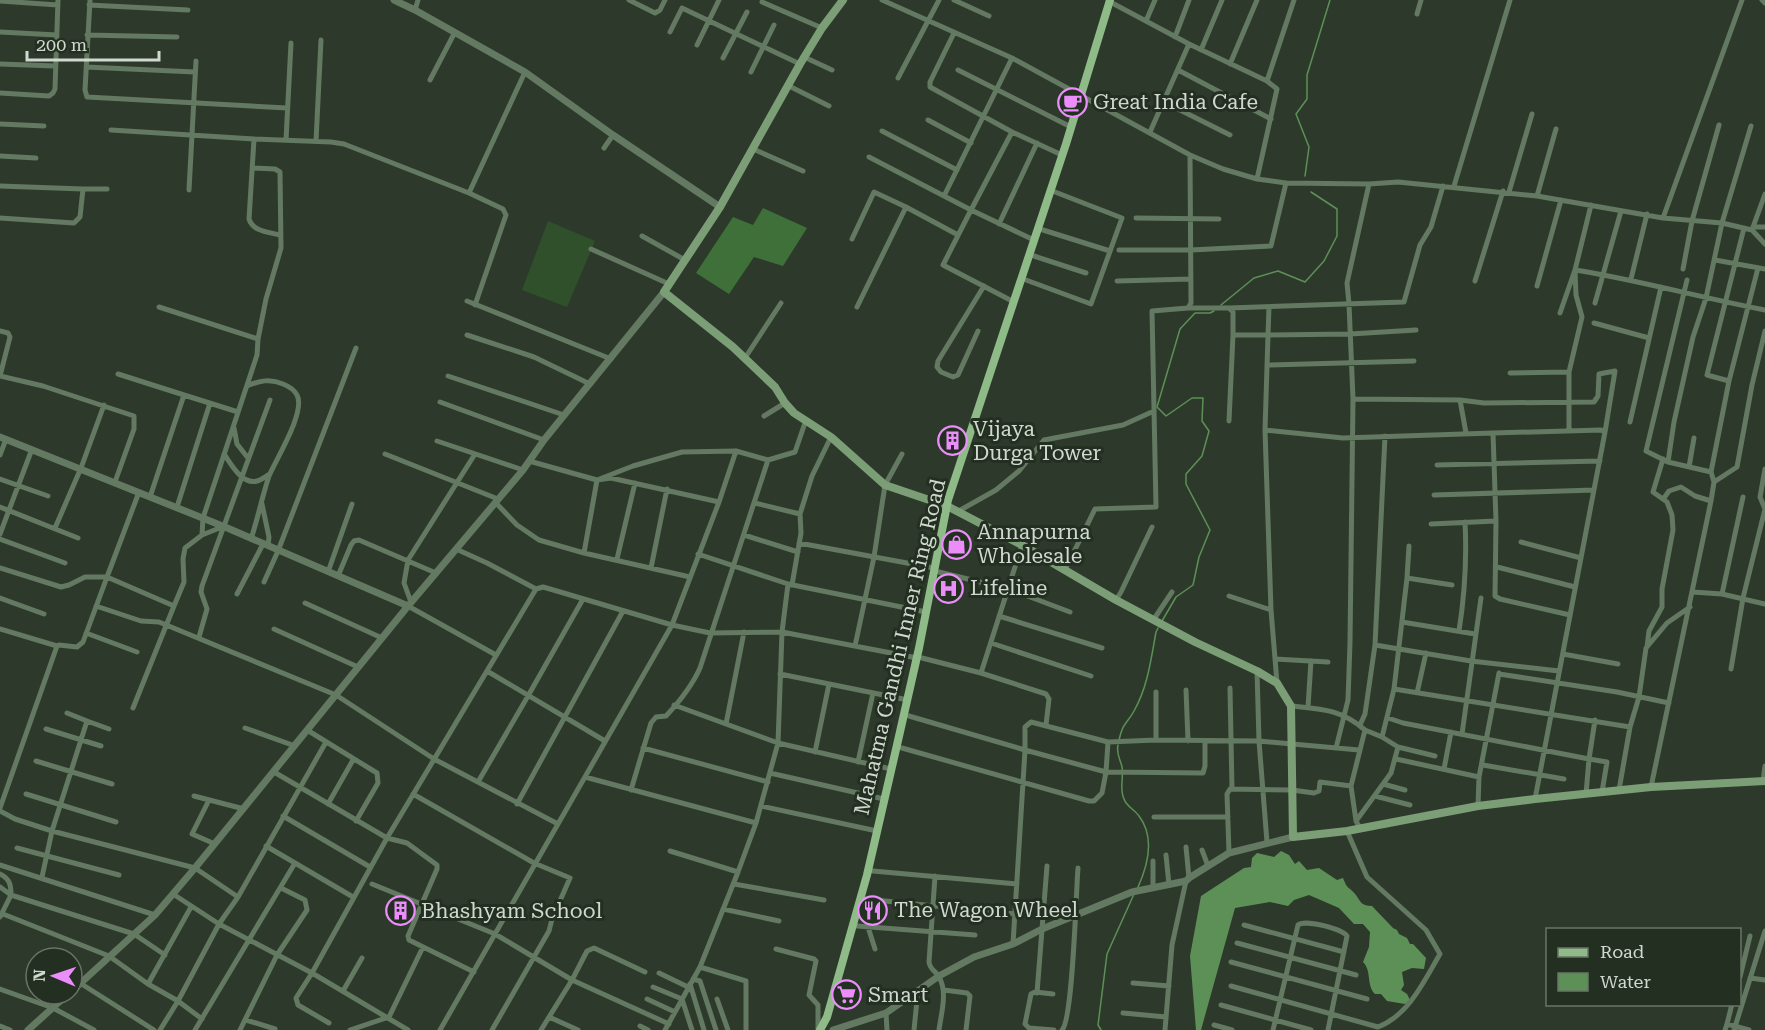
<svg xmlns="http://www.w3.org/2000/svg" width="1765" height="1030" viewBox="0 0 1765 1030" font-family="'Roboto Serif',serif">
	<rect width="100%" height="100%" fill="#2d3a2b"/>
	<!-- green -->
	<path fill="#2f502b" d="M548 221 595 241 567 307 522 290Z"/>
	<!-- forest -->
	<path fill="#3f7039" d="M763 208 807 228 783 266 754 257 729 294 696 273 733 217 753 225Z"/>
	<!-- water -->
	<path fill="#5d9057" d="M1281 851 1289 855 1295 864 1299 861 1307 870 1319 868 1337 880 1343 878C1348 891 1349 886 1356 895 1361 902 1361 906 1372 906L1393 928 1397 930 1399 934 1407 938 1410 944H1413L1426 958 1424 969 1412 968 1402 972 1404 985 1401 990 1407 994 1410 1000 1405 1004 1387 1001 1381 994H1375C1366 985 1372 971 1363 962L1369 947 1370 932 1363 924H1354L1339 908 1309 895 1294 900 1288 906 1270 902 1235 908 1201 1030H1196L1190 956 1201 896 1244 868 1251 867 1252 858 1257 853 1274 857Z"/>
	<g fill="none" stroke-linecap="round" stroke-linejoin="round">
		<!-- stream -->
		<path stroke="#5d9057" stroke-width="1.5" d="M1305 176 1309 147 1296 114 1307 99V75L1330 0
			M1221 305 1254 278 1278 271 1305 282 1324 261 1337 236V209L1311 192
			M1162 621 1176 597 1193 585 1199 557 1210 530 1186 484V474L1202 456 1209 431 1202 421 1203 398H1192L1166 416 1157 407 1180 329 1195 313H1210L1214 311
			M1119 740C1123 722 1127 724 1134 711 1148 686 1151 659 1156 632L1158 628
			M1118 745C1116 754 1120 758 1122 767 1124 778 1119 788 1124 799 1126 806 1135 810 1139 816 1155 837 1148 865 1138 887
			M1101 1030 1098 1025 1107 954 1134 894"/>
		<!-- minor -->
		<path stroke="#647961" stroke-width="5" d="M90 0 85 90 87 97 287 108
			M629 0 655 13 660 10 665 0
			M882 0 1012 58 1190 155 1223 169 1257 179 1286 183 1369 184 1398 182 1537 196 1663 218 1722 223 1752 230 1765 244
			M954 0 989 16
			M1762 0 1765 3
			M0 1 58 5
			M762 2 822 28
			M1114 4 1189 44
			M89 5 188 10
			M415 10 418 0
			M1417 14 1421 0
			M1146 21 1155 0
			M0 32 57 35
			M670 32 682 8 800 64
			M87 35 177 37
			M1175 37 1189 0
			M697 45 719 0
			M1201 50 1222 0
			M804 57 832 70
			M723 58 747 12
			M0 64 55 66
			M1230 64 1257 0
			M86 67 195 72
			M958 70 1071 127
			M1178 70 1271 119
			M751 72 774 25
			M898 78 939 0
			M430 80 455 32
			M1267 81 1294 0
			M789 86 829 106
			M0 93 49 96 53 93 55 89 58 0
			M1164 102 1230 135
			M928 120 971 143
			M0 124 44 126
			M111 130 254 139
			M882 131 957 170
			M1012 132 1062 155
			M1150 132 1189 44 1267 81 1277 89 1257 179
			M286 140 291 43
			M316 141 321 40
			M604 148 613 135
			M753 149 803 171
			M0 156 36 158
			M869 157 971 210 1012 132 930 87V82L954 33
			M0 186 83 189 80 217 74 223 0 218
			M1454 186 1510 0
			M83 189H107
			M189 190 196 61
			M1509 192 1532 114
			M944 196 1012 58
			M1537 196 1556 129
			M1136 218 1219 219
			M1663 218 1742 0
			M999 224 1037 143
			M1753 227H1765
			M1043 230 1110 251
			M1752 230 1765 194
			M280 235C269 232 253 232 249 219L254 139 331 142 344 144 469 193
			M642 236 685 260
			M852 239 874 192 906 207
			M591 249 669 284
			M1119 250H1191L1271 246 1286 183
			M1034 256 1086 273
			M1715 260 1765 269
			M1683 269 1692 221 1719 125
			M1575 270C1639 280 1701 298 1765 310
			M1631 279 1647 214
			M1026 280 1091 304 1122 218 1055 192
			M1687 280 1646 451 1668 462 1711 472
			M1117 281 1191 279
			M1475 281 1503 191
			M1537 286 1561 200
			M467 301 611 359
			M1014 302 943 265 971 210 1034 240
			M1595 303 1621 211
			M475 305 506 215 503 209 469 193 525 72
			M159 307 258 339
			M857 307 906 207 958 235
			M1188 308H1229L1233 312V335H1268L1269 307
			M1229 308 1404 302 1420 245 1431 227 1443 186
			M1560 313 1575 270 1591 205
			M1594 323 1649 338
			M0 331 8 333 10 337 0 376
			M978 331 958 375 953 377 941 372 937 367 938 361 984 286
			M467 335 534 357 590 384
			M745 358 781 303
			M1268 365 1414 361
			M1510 373 1569 372
			M118 374 184 395
			M0 376 43 386 134 416V429L115 482
			M448 376 564 415
			M1729 381 1707 375 1744 228
			M247 386C259 381 270 378 283 384 288 386 294 389 297 395 306 412 276 459 269 476 262 497 258 518 251 539
			M1353 399 1460 400 1466 433
			M1460 400 1484 403 1594 402 1598 396 1599 374 1615 371 1605 432
			M440 402 544 440
			M764 416 785 403
			M1229 421 1233 335
			M1630 422 1661 287
			M234 428 237 444 248 458
			M1265 430 1343 438 1493 433
			M1569 431V372L1582 317 1576 295 1575 270
			M437 441 523 470
			M224 454C231 464 242 485 257 481 261 480 266 476 270 474
			M385 454 498 499
			M0 455 6 439
			M529 461 597 480 633 466 682 452 736 451 768 460 795 452 806 420
			M1668 462 1674 422 1693 337 1706 298 1722 223 1751 126
			M1437 465 1600 461
			M1689 467 1694 438
			M0 479 48 496
			M1714 482 1737 467 1752 385 1765 331
			M1434 495 1594 490
			M150 497 184 395 238 412
			M1664 498 1669 491 1681 487 1695 496 1711 501
			M495 502 517 525 539 540 584 553 690 577
			M755 503 800 514
			M262 504 269 537 268 546
			M0 507 78 538
			M177 507 210 403
			M957 512 996 490 1019 471 1044 440 1123 425 1154 411
			M1431 524 1496 521
			M55 528 81 468 104 405
			M0 534 32 449
			M202 535 203 518 257 355 258 339 266 299 281 248 280 172 275 169 253 168
			M744 535 798 552
			M0 539 65 563
			M1521 542 1581 558
			M799 543 934 568
			M456 549 487 563 536 589
			M584 553 597 480 611 478 719 502
			M698 554 788 584
			M617 559 635 483
			M1497 567 1575 587
			M0 568 61 587 69 585 85 577H107L139 492
			M651 568 667 489
			M1065 570 1095 509 1156 507 1152 311 1188 308 1191 303 1190 155
			M328 572 352 504
			M939 572 1009 589 1070 612
			M338 576 351 545 354 541 359 540 436 573
			M1407 578 1409 546
			M264 582 278 551 356 348
			M792 585 801 533 800 514 812 476 831 437
			M1692 592 1722 594 1765 604
			M237 594 263 544
			M1722 594 1743 497
			M1229 596 1271 610
			M0 598 44 614
			M1116 600 1121 592 1152 527
			M411 602 404 583 408 560 475 454
			M305 603 382 638
			M96 606 141 621 159 622 336 695 434 759 558 824
			M174 606 184 582 183 559 185 548 202 535 222 527
			M408 606 496 655
			M999 616 1102 648
			M1154 619 1172 592
			M1402 622 1475 634
			M0 629 57 646
			M274 629 358 667
			M1459 631C1465 593 1467 561 1465 522
			M86 633 137 652
			M199 637 207 609 201 592 202 586 270 400
			M991 643 1091 676
			M1375 645 1471 661 1559 671
			M855 646 874 557 885 485 902 454
			M1647 647 1649 631 1662 607V589L1673 530 1672 515 1667 502 1653 492 1663 459
			M1563 654 1618 664
			M922 658 981 673 1022 545
			M1275 659 1328 662
			M1731 669 1743 598 1765 509 1760 497 1765 469
			M487 671 605 741
			M1257 671 1259 741 1267 842
			M981 673 1046 694 1049 699 1046 725
			M780 674 908 700
			M1499 674 1617 692 1669 703
			M1277 683 1271 610 1265 430 1268 335 1350 334 1416 330
			M1230 688 1232 789
			M1394 689 1630 727
			M1186 690 1188 741
			M1156 692V740
			M1417 693 1426 653
			M674 705 778 743 891 769
			M1291 706C1321 709 1341 709 1365 730L1351 786
			M1308 707 1311 661
			M909 716 1025 750 1013 944
			M1388 718 1403 723 1589 759 1586 794
			M1595 720 1589 759 1607 762 1602 792
			M87 721 109 729
			M726 724 744 632
			M1360 725 1365 714 1375 645 1385 436
			M245 728 295 746
			M46 729 101 746
			M307 730 377 773 378 783 356 821
			M1365 730 1382 737 1398 747 1435 756
			M1462 734 1481 598
			M1382 737 1394 689 1407 578 1452 585
			M1108 742 1031 722 1025 727V750L1106 772 1108 742 1156 740 1259 741 1359 750
			M643 748 768 782
			M902 748 1089 801H1094L1102 793 1106 772 1203 773 1205 766V741
			M1336 748 1348 700 1350 643 1353 399 1349 304 1347 283 1369 184
			M815 752 829 684
			M1396 759 1479 777 1478 806
			M36 761 112 784
			M858 762 873 693
			M1483 765 1564 779
			M1444 769 1451 732
			M274 772 387 838 312 973 296 998 298 1005 329 1023
			M770 773 884 799
			M585 777 756 823
			M1479 777 1499 673
			M1763 781 1765 766
			M478 782 528 696 583 599
			M1383 784 1405 790
			M1651 787 1711 501 1714 482 1711 472 1729 381 1758 268
			M631 790 651 723 656 717 666 716C680 701 692 686 700 668L768 460
			M1619 790 1630 727 1639 697 1646 648 1667 623 1690 607
			M26 794 116 822
			M413 794 534 863 570 878 552 919 549 931 492 1030
			M194 796 244 809
			M1375 796 1410 805
			M1535 799 1605 432 1601 430 1493 433 1496 521 1495 596 1500 599 1570 615
			M209 800 192 834 215 844
			M328 804 353 760
			M517 804 623 611
			M761 806 877 831
			M0 808 57 646 59 645 77 647 83 642 107 577 174 606 133 708
			M0 811 15 819 52 831 195 868 238 897
			M283 816 370 867
			M1154 817H1228
			M1356 821 1391 773 1398 747
			M266 846 353 897
			M1186 847 1189 878
			M17 848 119 875
			M1202 850 1208 866
			M670 851 738 872
			M1229 853 1227 794 1230 789 1292 790 1314 793 1319 791 1320 782 1351 786 1356 821 1360 828
			M1166 855 1169 885
			M1153 861V888
			M0 865 155 915
			M873 871 1017 884
			M0 874C10 879 11 885 11 895L0 887
			M935 876 929 962C930 970 936 971 939 977 948 992 941 1014 939 1030
			M42 877 52 831 87 721 67 713
			M372 884 495 934 572 980 669 1024
			M734 884 824 900
			M173 894 219 924 312 973 408 1030
			M865 899 1015 914
			M723 909 779 921
			M3 914 109 956 148 984 178 1001 160 1030
			M0 917 11 895 134 934 165 955
			M1244 925 1344 952
			M857 926 975 935
			M868 927 875 949
			M1237 943 1356 975
			M776 949 814 959 816 961 809 995 818 1005V1030
			M1231 962 1367 999
			M700 967 746 981V1030
			M474 972 409 940 408 936 437 869V865L407 843 387 838 536 589 543 587 550 589 672 625 710 633 782 632 917 658
			M659 973 688 987
			M1740 977 1750 936
			M1750 978 1765 980
			M693 979 700 981 716 1030
			M80 983 154 1030
			M1133 983 1169 986
			M148 984 191 907
			M690 984 704 1030
			M1231 986 1378 1027C1409 1015 1424 981 1440 954L1426 930 1367 877 1347 831
			M653 987 682 999 692 1030
			M0 989 53 1008 94 1030
			M944 990 967 993 970 996 966 1030
			M343 991 362 958
			M1037 993 1047 866
			M1053 994 1035 992 1031 994 1025 1024 1029 1028 1054 1030
			M647 999 675 1012
			M717 999 728 1030
			M1221 1005 1311 1030
			M886 1013 887 1030
			M1123 1013 1166 1017
			M549 1017 578 1030
			M202 1019 178 1001 219 924 238 897 326 742
			M246 1020 275 1029
			M1727 1024 1732 1004
			M1214 1025 1232 1030
			M0 1026 10 1030
			M640 1026 648 1030
			M195 1030 295 863
			M240 1030 277 955 307 910 305 900 281 888
			M350 1030 389 1017 423 947
			M440 1030 672 625 719 502 736 451
			M541 1030 572 980 587 951 594 948 645 972
			M665 1030 700 967 738 872 756 823 778 743 782 632 788 584 926 612
			M914 1030 918 990
			M1062 1030C1073 1020 1076 891 1078 868
			M1165 1030 1172 945 1186 881
			M1273 1030 1298 925C1305 919 1343 929 1347 936L1328 1030
			M1725 1030 1727 1024 1749 1030
			M1734 1030 1765 931"/>
		<!-- tertiary -->
		<path stroke="#647961" stroke-width="7" d="M394 0 415 10 525 72 613 135 720 207
			M0 437 225 527 408 606
			M72 991 155 915 195 868 408 606 523 470 544 440 664 292
			M28 1030 68 994
			M833 1030 886 1013 939 976 974 957 1013 944 1042 929 1132 892 1186 881 1189 878 1229 853 1293 837"/>
		<!-- secondary -->
		<path stroke="#7c9e77" stroke-width="8" d="M843 0 822 28 800 64 720 207 664 292 733 347 775 387 785 403 794 413 831 437 885 485 947 506 1022 545 1116 600 1195 642 1257 671 1277 683 1291 706 1293 837 1347 831 1478 806 1535 799 1651 787 1765 781"/>
		<!-- primary -->
		<path stroke="#8fbb89" stroke-width="8" d="M820 1030 827 1017 867 875 897 745 919 648 948 500 1066 144 1110 0"/>
	</g>
	<!-- icons -->
	<defs>
		<symbol id="cafe-ring" viewBox="-11 -11 22 22"><circle r="9.5" fill="#233021" stroke="#eb8dfb" stroke-width="1.5"/><path d="M-5.5-4.5H6V0H3Q3 3.5 0 3.5H-2.5Q-5.5 3.5-5.5 0ZM3-3.2v2h1.7v-2ZM-6 4.5H4V6H-6Z" fill="#eb8dfb"/></symbol>
		<symbol id="building-ring" viewBox="-11 -11 22 22"><circle r="9.5" fill="#233021" stroke="#eb8dfb" stroke-width="1.5"/><path d="M-4-6H4V6H1V3H-1V6H-4ZM-2.5-4.3h1.7v1.8h-1.7ZM.8-4.3h1.7v1.8H.8ZM-2.5-1h1.7V.8h-1.7ZM.8-1h1.7V.8H.8Z" fill="#eb8dfb"/></symbol>
		<symbol id="shop-ring" viewBox="-11 -11 22 22"><circle r="9.5" fill="#233021" stroke="#eb8dfb" stroke-width="1.5"/><path d="M-5-2.5h2.3a2.7 3.5 0 0 1 5.4 0H5L5.5 6h-11ZM-1.5-2.5h3a1.5 2.3 0 0 0-3 0Z" fill="#eb8dfb"/></symbol>
		<symbol id="hospital-ring" viewBox="-11 -11 22 22"><circle r="9.5" fill="#233021" stroke="#eb8dfb" stroke-width="1.5"/><path d="M-5-5h3v3.5h4V-5h3V5h-3V1.5h-4V5h-3Z" fill="#eb8dfb"/></symbol>
		<symbol id="restaurant-ring" viewBox="-11 -11 22 22"><circle r="9.5" fill="#233021" stroke="#eb8dfb" stroke-width="1.5"/><path d="M-5-6h1v4h1v-4h1v4h1v-4h1v5L-1.5 .5V6h-2V.5L-5-1ZM5-6V6H3V1.5H1.5Q1.5-4 5-6Z" fill="#eb8dfb"/></symbol>
		<symbol id="supermarket-ring" viewBox="-11 -11 22 22"><circle r="9.5" fill="#233021" stroke="#eb8dfb" stroke-width="1.5"/><path d="M-6-5.5h2.5l.6 2H6L4.5 2H-2.5L-4.4-4H-6ZM-1.5 3.2a1.3 1.3 0 1 0 .1 0ZM3 3.2a1.3 1.3 0 1 0 .1 0Z" fill="#eb8dfb"/></symbol>
	</defs>
	<g fill-rule="evenodd">
		<use href="#cafe-ring" x="1056" y="86" width="33" height="33"/>
		<use href="#building-ring" x="936" y="424" width="33" height="33"/>
		<use href="#shop-ring" x="940" y="528" width="33" height="33"/>
		<use href="#hospital-ring" x="932" y="572" width="33" height="33"/>
		<use href="#restaurant-ring" x="856" y="894" width="33" height="33"/>
		<use href="#building-ring" x="384" y="894" width="33" height="33"/>
		<use href="#supermarket-ring" x="830" y="978" width="33" height="33"/>
	</g>
	<g text-anchor="middle" stroke-width="6" stroke-linejoin="round" paint-order="stroke">
		<!-- poi labels -->
		<g font-size="21" fill="#d0d9cf" stroke="#233021" text-anchor="start">
			<text x="1093" y="109">Great India Cafe</text>
			<text x="973" y="436">Vijaya<tspan x="973" dy="24">Durga Tower</tspan></text>
			<text x="977" y="539">Annapurna<tspan x="977" dy="24">Wholesale</tspan></text>
			<text x="970" y="595">Lifeline</text>
			<text x="894" y="917">The Wagon Wheel</text>
			<text x="421" y="918">Bhashyam School</text>
			<text x="868" y="1002">Smart</text>
		</g>
		<!-- street labels -->
		<g font-size="21" fill="#d0d9cf" stroke="#233021">
			<text transform="translate(900 647) rotate(-77)" y="7">Mahatma Gandhi Inner Ring Road</text>
		</g>
	</g>
	<!-- legend -->
	<rect x="1546" y="928" width="195" height="78" fill="#233021" stroke="#687467" stroke-width="1.5"/>
	<rect x="1558" y="948" width="30" height="9" fill="#8fbb89" stroke="#687467" stroke-width="1.5"/>
	<text x="1600" y="958" font-size="18" fill="#d0d9cf">Road</text>
	<rect x="1558" y="973" width="30" height="18" fill="#5d9057" stroke="#687467" stroke-width="1.5"/>
	<text x="1600" y="988" font-size="18" fill="#d0d9cf">Water</text>
	<!-- north arrow -->
	<g transform="translate(54 976) rotate(272)"><circle r="28" fill="#233021" stroke="#687467" stroke-width="1.5"/>
	<path d="M0-4.5L10 22L0 15L-10 22Z" fill="#eb8dfb"/>
	<text y="-9" font-size="16" font-weight="bold" text-anchor="middle" fill="#d0d9cf">N</text>
	</g>
	<!-- scale -->
	<path d="M27 51v9h132v-9" fill="none" stroke="#d0d9cf" stroke-width="3"/>
	<text x="36" y="51" font-size="18" fill="#d0d9cf" stroke="#233021" stroke-width="4.5" paint-order="stroke">200 m</text>
</svg>
